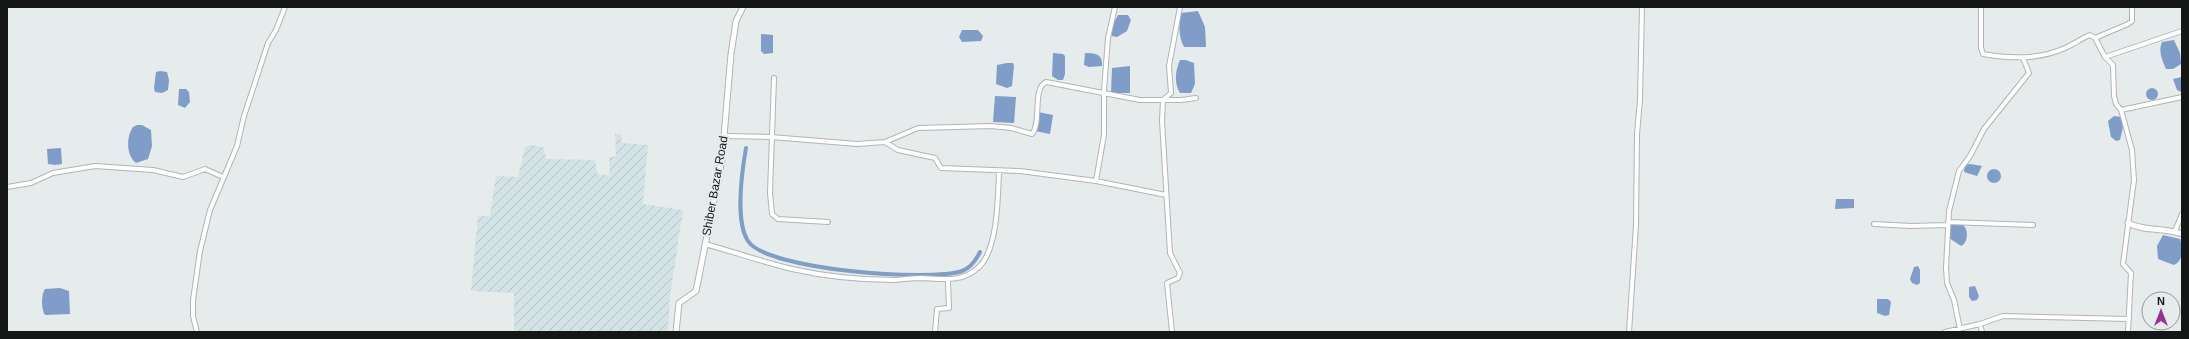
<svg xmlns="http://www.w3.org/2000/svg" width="2189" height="339" viewBox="0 0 2189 339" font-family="Arial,sans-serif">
	<defs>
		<pattern id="industrial-furrows" width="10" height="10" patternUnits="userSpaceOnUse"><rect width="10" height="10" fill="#d3e2e4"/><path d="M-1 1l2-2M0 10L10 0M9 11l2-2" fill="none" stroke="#b4c1c3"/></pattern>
	</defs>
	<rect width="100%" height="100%" fill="#e6ebec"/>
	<!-- industrial -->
	<path fill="url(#industrial-furrows)" d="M615 134H621L622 143 648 145 643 204 683 210 670 296 668 332H514V293L471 291 478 216H490L496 176 518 177 525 147 532 145 543 147 546 159 595 160 597 174 610 176 609 158 616 156Z"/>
	<!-- water -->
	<path fill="#7f9dc8" d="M1198 11 1205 27 1206 47H1184C1178 35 1179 25 1181 13Z
		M1118 15H1128L1131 20 1127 31 1117 37 1112 36 1110 30Z
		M962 30H978L983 36 981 41 962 42 959 37Z
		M761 34 773 35V53L764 54 761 51Z
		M2174 40 2180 53 2181 64 2173 69H2166C2162 60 2158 52 2162 42Z
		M1053 53 1063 54 1065 56V74L1063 80H1058L1052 76Z
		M1085 53C1095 53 1103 54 1102 66L1089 67 1084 65Z
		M1180 60H1186L1194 63 1195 84 1191 93H1180C1174 83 1175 71 1180 60Z
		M1007 63H1013L1014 66 1012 86 1007 88 996 84 997 65Z
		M1130 66V93H1111L1112 68Z
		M160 71 167 72 169 80 168 90 162 93 155 92 154 88 156 72Z
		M2182 77V92H2181L2177 90 2173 79Z
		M2146 94a6 6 0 1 1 12 0a6 6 0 1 1-12 0Z
		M179 89H186L189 92 190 102 185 108 178 105Z
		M995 96 1016 97 1014 123 993 122Z
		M1038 112 1053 115 1050 134 1035 131Z
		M2114 116 2121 117 2123 127 2120 140 2116 141 2111 137 2108 121Z
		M137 125H142L151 130 152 146 148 159 136 163C126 155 126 137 133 127Z
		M61 148 62 164 55 165 48 164 47 149Z
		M1970 164 1982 166 1977 176 1964 172 1965 165Z
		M1987 176a7 7 0 1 1 14 0a7 7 0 1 1-14 0Z
		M1836 199H1854V208L1835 209Z
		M1953 223C1956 223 1961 223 1963 225 1969 230 1968 243 1961 246L1949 238V227Z
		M2163 235 2180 239C2183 248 2184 260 2174 265L2158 259 2157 246Z
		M1918 266 1920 270V283L1917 285 1912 283 1910 279 1914 267Z
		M1975 286 1979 296 1977 300 1972 301 1969 297V287Z
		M60 288 69 291 70 314 45 315C41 309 41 295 45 289Z
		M1877 299H1888L1891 302 1889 315 1885 316 1877 313Z"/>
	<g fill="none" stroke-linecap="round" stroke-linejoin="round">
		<!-- canal -->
		<path stroke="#7f9dc8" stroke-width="4" d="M746 148C742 171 735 221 748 241 766 270 931 282 962 271 971 268 976 260 980 252"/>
		<defs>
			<path id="minor" d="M1981 7V48L1983 54C2011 59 2039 60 2065 48 2074 44 2082 38 2090 35L2095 38 2105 57 2113 65 2114 96 2116 104 2121 110 2126 128 2132 150 2134 180 2123 264 2131 273 2128 332
				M2095 38 2128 24 2132 21V7
				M2105 57 2182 31
				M774 78 770 193 772 214 778 219 828 222
				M2121 110 2182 97
				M725 136 771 137 857 144 885 142 898 150 935 158 941 168 1020 171 1096 181 1166 195
				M885 142 918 128 991 126 1011 128 1032 134C1042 123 1032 88 1046 82L1140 100H1181L1196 98
				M1096 181 1104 135V90L1108 38 1115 7
				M7 187 31 183 53 173 95 166 153 170 183 177 205 169 223 177
				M1948 222 2033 225
				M1874 224 1911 226 1947 225
				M2175 231 2182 214
				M705 244C734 252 763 262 792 269 823 276 863 280 895 280 904 279 913 278 922 278 943 279 962 283 979 267 998 249 998 196 999 171
				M1980 324 1982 332
				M1960 329 1954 300 1947 283 1946 268 1949 211 1959 171 1970 156 1984 129 2029 73 2023 58
				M197 332 193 316V300L200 251 210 210 237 146 244 116 268 43 276 30 285 7
				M935 332 937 309 949 308 948 281
				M1172 332 1167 283 1178 278 1180 273 1170 253 1162 121 1163 100 1171 93 1169 66 1180 7
				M1629 332 1636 225 1637 134 1640 100 1642 7
				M1945 332 1980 324 2003 316 2129 319"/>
			<path id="tertiary" d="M2128 223C2145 232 2165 227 2182 234
				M676 332 679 303 696 291 722 160 731 54 736 21 743 7"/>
		</defs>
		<!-- minor casing -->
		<use href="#minor" stroke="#b0b5b6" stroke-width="6"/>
		<!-- tertiary casing -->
		<use href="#tertiary" stroke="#b0b5b6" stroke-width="7"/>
		<!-- minor -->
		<use href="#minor" stroke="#fff" stroke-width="4"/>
		<!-- tertiary -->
		<use href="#tertiary" stroke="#fff" stroke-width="5"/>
	</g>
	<g text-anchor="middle" stroke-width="4" stroke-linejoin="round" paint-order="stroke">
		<!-- street labels -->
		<g font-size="12" fill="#151717" stroke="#e6ebec">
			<text transform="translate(715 186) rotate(-80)" y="4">Shiber Bazar Road</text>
		</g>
	</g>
	<!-- border -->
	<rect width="2189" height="339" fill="none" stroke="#151717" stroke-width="16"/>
	<!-- north arrow -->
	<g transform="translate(2161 311)"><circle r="19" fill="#e6ebec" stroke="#929697"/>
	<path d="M0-3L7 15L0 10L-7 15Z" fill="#9a3195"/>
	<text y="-6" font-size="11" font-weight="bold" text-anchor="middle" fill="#151717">N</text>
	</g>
</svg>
